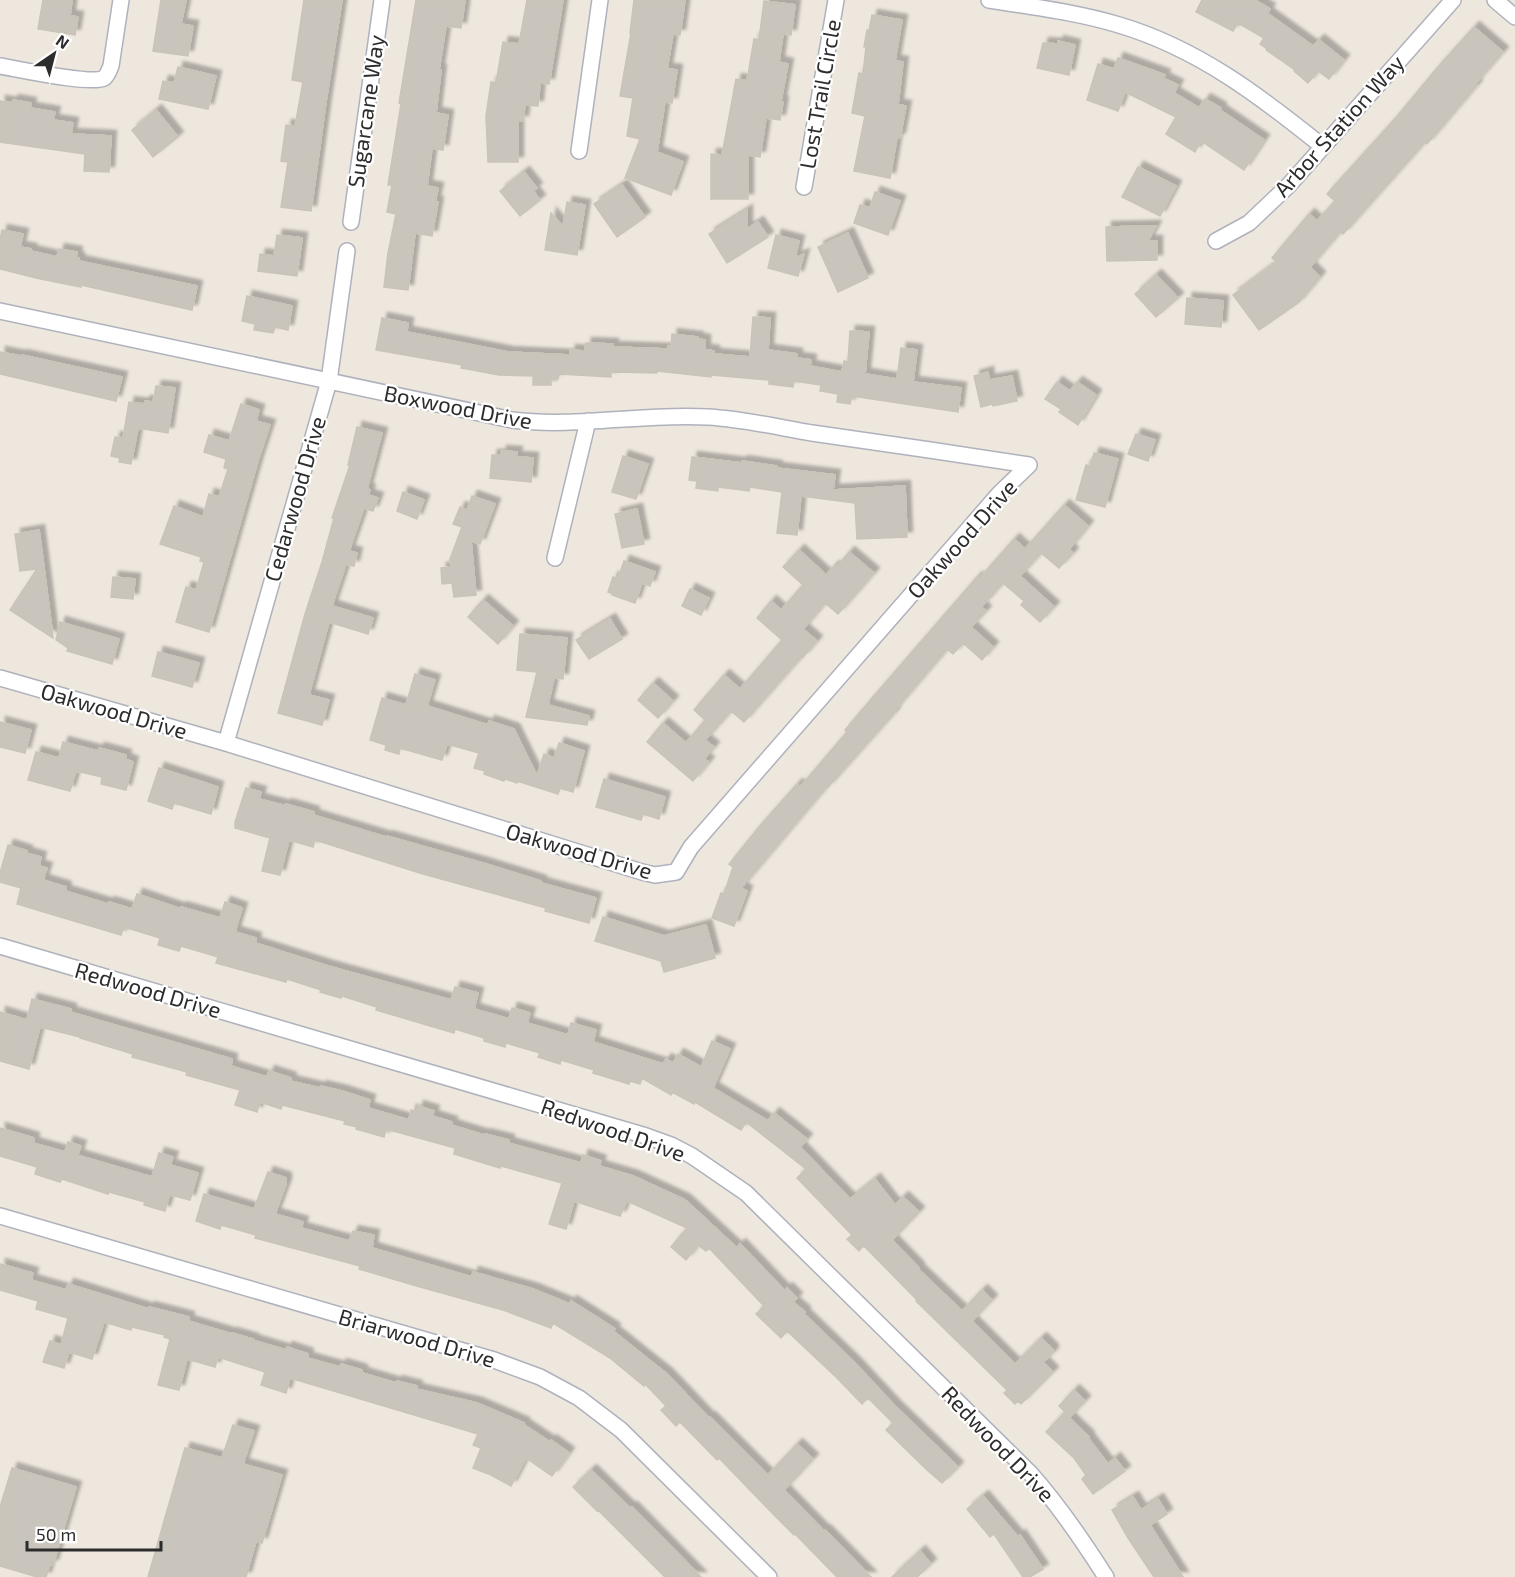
<svg xmlns="http://www.w3.org/2000/svg" width="1515" height="1577" viewBox="0 0 1515 1577" font-family="'Exo 2',sans-serif">
	<defs>
		<filter id="shadow"><feDropShadow dx="5.5" dy="-5.5" stdDeviation="1.5" flood-color="#0004"/></filter>
	</defs>
	<rect width="100%" height="100%" fill="#eee7de"/>
	<!-- building -->
	<path fill="#c9c5bd" stroke="#cac3b8" stroke-width="1.5" filter="url(#shadow)" d="M43 0H72L70 16 78 17 75 35 38 29Z
		M161 0H186L181 24 193 26 188 56 153 51Z
		M304 0H342L326 102 311 211 281 207 288 162 281 161 286 125 295 126 303 82 292 80Z
		M416 0H465L461 28 446 26 439 70H441L436 113 448 115 443 150 432 148 427 186 438 188 435 202H438L432 236 415 233 408 290 384 287 388 253 396 214 387 212 392 185H388L401 104 399 103 402 85Z
		M527 0H563L549 84 540 83 538 106 525 105 523 121 518 120V162H488L486 116 491 82 496 83 503 42 519 44Z
		M634 0H685L680 35 673 34 667 69 677 70 672 103 665 102 657 152 683 162 671 195 625 178 640 139 627 136 633 98 620 96 631 33H630Z
		M1202 0H1255L1270 9 1267 13 1313 46 1319 40 1344 60 1329 79 1318 71 1308 83 1294 71 1295 70 1266 50 1267 49 1260 44 1264 38 1238 23 1233 31 1196 12Z
		M764 1 795 5 791 35 783 34 779 62 788 64 781 101 783 102 780 120 766 118 760 157 748 155V199H711V154L722 155 736 79 747 81 754 39 759 40Z
		M872 15 902 20 895 61 903 62 898 105 906 106 900 138 897 137 890 178 854 171 865 116 852 113 859 73 863 74 866 47H864L867 30 869 31Z
		M1474 27 1503 52 1475 84 1477 85 1427 144 1425 142 1343 234 1340 232 1310 267 1320 277 1298 303 1259 330 1233 295 1277 262 1272 258 1309 214 1317 221 1335 201 1327 194 1394 120 1438 67Z
		M1058 41 1075 45 1069 75 1037 68 1043 43 1058 44Z
		M1118 58 1165 75 1163 78 1178 85 1174 93 1199 108 1205 99 1221 108 1220 110 1264 140 1244 170 1201 141 1195 152 1166 134 1176 117 1125 92 1118 111 1087 100 1098 64 1114 69Z
		M178 67 216 76 208 109 159 99 163 81 174 83Z
		M13 100 31 103 30 108 55 112 53 120 73 123 71 134 111 136 109 172 84 171 85 154 0 142V101L12 103Z
		M156 110 178 137 153 157 132 130Z
		M1138 167 1176 186 1160 216 1122 197Z
		M524 172 537 188 533 191 540 200 520 216 500 191Z
		M622 185 645 217 617 237 594 204Z
		M875 192 900 201 888 235 854 223 860 205 870 208Z
		M567 202 585 205 577 255 545 250 551 213 563 227Z
		M747 210V229L758 222 768 237 727 263 709 234Z
		M1156 226 1148 241H1157V260L1107 261 1106 227Z
		M2 230 23 234 20 247 31 249V251L57 257 59 249 77 252 76 257 79 258V261L197 286 192 310 81 285V287L36 278 0 269V240Z
		M848 233 868 278 838 292 818 247Z
		M277 235 302 238 297 276 258 271 260 254 274 256Z
		M776 235 799 241 795 258 804 254 798 276 768 268Z
		M1156 275 1178 298 1156 317 1135 294Z
		M247 296 292 306 288 330 275 327 273 333 254 330 255 324 242 321Z
		M1187 298 1223 301 1221 327 1185 324Z
		M753 317 770 318 768 350 797 354V358L811 360 810 366 842 372 844 361 848 362 850 331 869 332 865 374 897 379 901 348 917 350 913 382 961 388 958 412 852 396 850 404 837 402 838 394 820 391 821 385 794 381 793 387 769 384V380L711 375V377L657 371V373L611 372V377L559 374 558 379H551V385H533V376L499 375 461 368 462 365 376 350 382 318 408 323 407 332 508 352 570 355V350L585 351 586 343 613 344V347L668 349V346H671L672 334 698 337 697 339 705 340V350L714 351V354L750 357Z
		M0 352 21 356 22 355 122 377 116 401 0 374Z
		M988 372 989 380 1012 376 1017 401 993 406 992 404 981 407 974 376Z
		M1057 382 1070 391 1077 382 1096 395 1078 425 1059 412 1061 409 1045 399Z
		M156 386 175 388 168 433 138 428 131 464 119 462 120 458 111 456 115 437 123 438 129 402 144 404 145 401 153 402Z
		M241 404 259 410 256 421 270 425 258 461 209 632 176 622 186 587 196 590 204 562 200 561 201 557 160 544 174 506 203 517 209 494 219 497 228 469 224 468 226 459 204 452 209 435 229 441Z
		M357 427 382 433 367 489 370 490 368 495 378 498 373 511 364 508 349 551 357 553 354 566 346 564 332 606 373 618 368 634 329 622 309 695 329 700 322 725 278 713 305 614 322 562 334 518H332L350 465H348Z
		M1136 434 1155 440 1148 461 1128 454Z
		M501 451 517 452 516 457 533 458 531 482 490 478 492 455H501Z
		M1094 453 1118 459 1105 507 1076 500 1086 465 1090 466Z
		M623 456 648 464 636 499 612 492Z
		M692 457 742 463V461L777 466 776 468 835 475 833 490 905 486 907 537 857 539 855 503 801 496 797 535 777 533 782 492 750 487 749 491 718 487V491L696 488 697 481 689 480Z
		M403 492 424 500 417 519 397 511Z
		M472 496 495 504 480 544 471 541 476 595 454 597 452 583 442 584 441 568 451 567 450 559 462 527 453 524 460 507 467 510Z
		M1064 505 1088 526 1069 549 1073 553 1059 568 1041 553 1020 576 1054 607 1040 622 1021 605 1024 601 1003 583 981 607 986 611 971 627 993 647 982 660 963 643 953 654 947 649 894 711 895 712 828 787 827 786 741 888 747 891 734 926 712 918 721 893 724 894 733 867 729 864 759 827 797 784 800 787 847 732 845 730 880 689 977 577 979 579 1014 539 1025 549Z
		M637 509 644 544 622 548 615 514Z
		M39 530 43 560 53 638 10 610 37 569 20 571 15 534Z
		M799 550 826 575 834 566 836 568 849 552 874 573 838 614 825 603 803 629 817 641 803 657 802 656 744 722 731 711 705 740 714 747 704 759 709 762 693 781 647 742 663 723 686 743 705 720 694 710 724 675 740 689 782 640 757 618 771 601 781 610 803 585 783 567Z
		M624 561 655 572 650 586 642 583 635 603 612 595 613 594 608 592 613 577 618 579Z
		M113 577 135 579 133 599 111 597Z
		M690 589 709 598 701 615 682 606Z
		M483 600 513 626 498 644 468 617Z
		M610 619 622 639 589 659 576 640Z
		M60 622 119 639 112 664 67 651 68 648 56 640Z
		M520 634 567 638 563 679 554 678 548 705 589 716 587 725 526 717 537 672 517 670Z
		M158 652 199 663 192 687 152 676Z
		M415 674 435 680 427 706 488 725 489 721 514 729 537 776 544 754 554 758 559 743 584 751 573 792 560 788 558 794 517 781V783L505 779 504 781 484 774 485 771 474 768 479 753 447 744 442 760 400 748 399 754 385 750 386 745 370 740 382 698 406 705Z
		M653 683 673 701 658 718 638 700Z
		M0 722 31 730 25 753 0 747Z
		M63 742 98 751 99 748 126 755 125 759 133 762 126 790 101 784 102 777 76 771 70 791 28 780 36 752 59 758Z
		M159 768 218 787 211 814 174 803 172 809 148 801Z
		M604 779 665 797 659 819 643 814 641 820 596 807Z
		M246 788 261 792 259 799 286 806V804L314 812 313 815 386 837 387 836 486 864 541 881V883L596 898 589 923 545 911 546 908 423 874 315 840 313 847 289 840 280 875 262 871 270 838 235 828V822Z
		M8 845 27 851 26 853 41 857 39 866 47 868 43 880 66 887 65 891 108 904 109 902 132 909 137 894 181 909V907L220 918 225 902 242 908 235 932 256 938 255 943 328 966 451 1000 455 987 478 993 474 1009 509 1019 512 1008 530 1013 527 1023 568 1035 571 1023 596 1030 593 1042 663 1064 666 1059 673 1063 678 1054 701 1067 712 1041 730 1049 713 1088 768 1121 774 1113 807 1139 800 1147 850 1199 875 1179 895 1205 903 1197 919 1212 892 1240 919 1268 918 1269 962 1311 982 1290 992 1300 972 1321 1015 1364 1041 1338 1053 1350 1052 1352 1053 1353 1043 1362 1053 1372 1021 1404 1018 1401 1015 1404 1004 1393 1007 1390 916 1301 917 1300 865 1247 863 1246 859 1251 847 1239 852 1235 797 1178 806 1169 746 1122 741 1130 695 1102 694 1104 672 1092 671 1095 642 1078 640 1084 630 1081 629 1084 593 1073 594 1070 561 1060 560 1064 538 1057 540 1053 506 1043 505 1047 484 1041V1038L455 1029 454 1033 376 1010 377 1007 342 996 341 998 320 992 321 990 287 979 286 982 216 963 218 957 181 946 179 951 158 945 160 938 124 927 121 935 17 904 21 888 0 882V873Z
		M603 917 664 936 706 925 715 958 664 972 661 961 595 941Z
		M32 999 71 1009 70 1012 232 1059 231 1066 267 1077 269 1071 291 1078 290 1081 320 1088 321 1086 342 1091 370 1100 368 1108 409 1120 411 1110 417 1112 418 1106 434 1111 432 1116 452 1122 451 1125 484 1135 485 1134 509 1140 508 1143 581 1163 583 1155 601 1161 599 1166 633 1176 685 1200 737 1248 740 1244 785 1291 787 1288 797 1298 793 1302 805 1312 804 1314 854 1362 894 1405 958 1467 942 1483 927 1470 886 1430 893 1423 868 1398 862 1404 837 1378 787 1331 781 1338 756 1314 764 1306 709 1248 706 1251 698 1245 686 1260 671 1247 687 1228 627 1201 620 1216 574 1201 566 1229 549 1224 562 1183 501 1166 500 1168 454 1154 455 1148 386 1129 384 1137 356 1129 357 1127 344 1124 345 1121 282 1105 281 1109 260 1102 257 1112 235 1105 240 1090 186 1075 187 1072 132 1057 133 1054 80 1038V1037L40 1027 29 1069 0 1061V1012L27 1020Z
		M0 1128 34 1138 33 1143 65 1152 68 1142 81 1146 78 1155 80 1156 152 1177 159 1153 173 1157 170 1165 198 1173 190 1200 171 1195 170 1196H169L165 1211 144 1205 145 1202 109 1192 108 1194 62 1179 60 1182 35 1174 37 1167 0 1156Z
		M268 1172 286 1178V1184L275 1214 303 1222 301 1228 349 1241 353 1231 374 1235 372 1248 472 1277 473 1272 533 1289 570 1304 571 1301 615 1329 613 1331 667 1374 709 1418 710 1417 768 1475 797 1444 813 1459 784 1490 824 1531 825 1530 871 1577H837L795 1534 794 1535 773 1514 719 1458 717 1460 680 1422 676 1426 661 1410 666 1406 645 1384 644 1386 610 1358 553 1323 551 1328 503 1310 413 1285 359 1269 360 1266 255 1238 256 1235 221 1225 220 1229 196 1221 204 1194 254 1209Z
		M0 1264 33 1273 31 1280 66 1290 68 1284 149 1309V1307L189 1317 188 1321 232 1334V1333L253 1339 252 1340 286 1350 287 1347 308 1354 307 1358 340 1367 341 1364 362 1370V1373L396 1383 397 1381 417 1386 416 1389 477 1403 524 1423 523 1424 550 1442 551 1440 569 1453 552 1476 526 1458 511 1486 491 1475 473 1468 481 1448 473 1445 478 1434 290 1378 286 1393 261 1385 265 1372 218 1357 215 1367 187 1359 179 1390 158 1385 170 1339 164 1337 165 1335 132 1327 131 1330 104 1322 92 1359 69 1352 64 1368 43 1362 50 1341 61 1345 68 1318 36 1309 38 1301 0 1290Z
		M1074 1390 1085 1401 1070 1417 1059 1406Z
		M1064 1413 1089 1437 1088 1438 1108 1464 1115 1458 1125 1471 1093 1494 1082 1479 1086 1475 1074 1458 1046 1432Z
		M233 1425 254 1431 243 1464 282 1475 262 1543 256 1541 246 1577H148L185 1448 222 1458Z
		M12 1468 76 1487 53 1565 50 1564 46 1577H37L0 1566V1507Z
		M591 1470 630 1508 632 1507 701 1577H665L598 1510 597 1511 573 1487Z
		M983 1496 1018 1537 1020 1535 1043 1569 1030 1577H1023L994 1534 990 1537 967 1509Z
		M1133 1497 1141 1510 1158 1499 1167 1514 1150 1525 1183 1577H1154L1128 1538 1112 1510Z
		M920 1551 931 1564 917 1577H892Z"/>
	<g fill="none" stroke-linecap="round" stroke-linejoin="round">
		<defs>
			<path id="street" d="M989 0C1032 7 1077 12 1119 25 1197 48 1260 96 1322 146
				M1495 0 1515 17
				M0 66C18 69 92 85 104 78 108 75 109 70 111 66L121 0
				M579 151 600 0
				M804 187 836 0
				M351 222 382 0
				M1216 241 1249 223 1289 185 1453 0
				M0 311 512 420C577 428 642 413 708 417 743 419 777 427 812 433 884 443 957 454 1029 465
				M555 558 588 421
				M0 678 226 743 642 872 655 875 676 872 691 847 999 494 1029 465
				M226 743 329 381 347 251
				M0 946 646 1136 671 1145 692 1156 746 1193 1030 1473C1059 1505 1083 1541 1106 1577
				M0 1216 494 1360 540 1377 579 1398 621 1430 769 1577"/>
		</defs>
		<!-- street casing -->
		<use href="#street" stroke="#afb2bc" stroke-width="18"/>
		<!-- street -->
		<use href="#street" stroke="#fff" stroke-width="15"/>
	</g>
	<g text-anchor="middle" stroke-width="4.5" stroke-linejoin="round" paint-order="stroke">
		<!-- street labels -->
		<g font-size="22" fill="#2c2c2c" stroke="#fff">
			<text transform="translate(820 94) rotate(-80)" y="8">Lost Trail Circle</text>
			<text transform="translate(366 111) rotate(-82)" y="8">Sugarcane Way</text>
			<text transform="translate(1339 126) rotate(-48)" y="8">Arbor Station Way</text>
			<text transform="translate(458 407) rotate(11)" y="8">Boxwood Drive</text>
			<text transform="translate(295 499) rotate(-74)" y="8">Cedarwood Drive</text>
			<text transform="translate(962 539) rotate(-48)" y="8">Oakwood Drive</text>
			<text transform="translate(114 711) rotate(16)" y="8">Oakwood Drive</text>
			<text transform="translate(579 851) rotate(16)" y="8">Oakwood Drive</text>
			<text transform="translate(148 990) rotate(16)" y="8">Redwood Drive</text>
			<text transform="translate(613 1130) rotate(19)" y="8">Redwood Drive</text>
			<text transform="translate(417 1338) rotate(16)" y="8">Briarwood Drive</text>
			<text transform="translate(998 1444) rotate(46)" y="8">Redwood Drive</text>
		</g>
	</g>
	<!-- north arrow -->
	<g transform="translate(54 54) rotate(35)" stroke="#ffffff" stroke-width="4.5" paint-order="stroke">
	<path d="M0-4.5L10 22L0 15L-10 22Z" fill="#2c2c2c"/>
	<text y="-9" font-size="16" font-weight="bold" text-anchor="middle" fill="#2c2c2c">N</text>
	</g>
	<!-- scale -->
	<path d="M27 1541v9h134v-9" fill="none" stroke="#2c2c2c" stroke-width="3"/>
	<text x="36" y="1541" font-size="18" fill="#2c2c2c" stroke="#ffffff" stroke-width="4.5" paint-order="stroke">50 m</text>
</svg>
